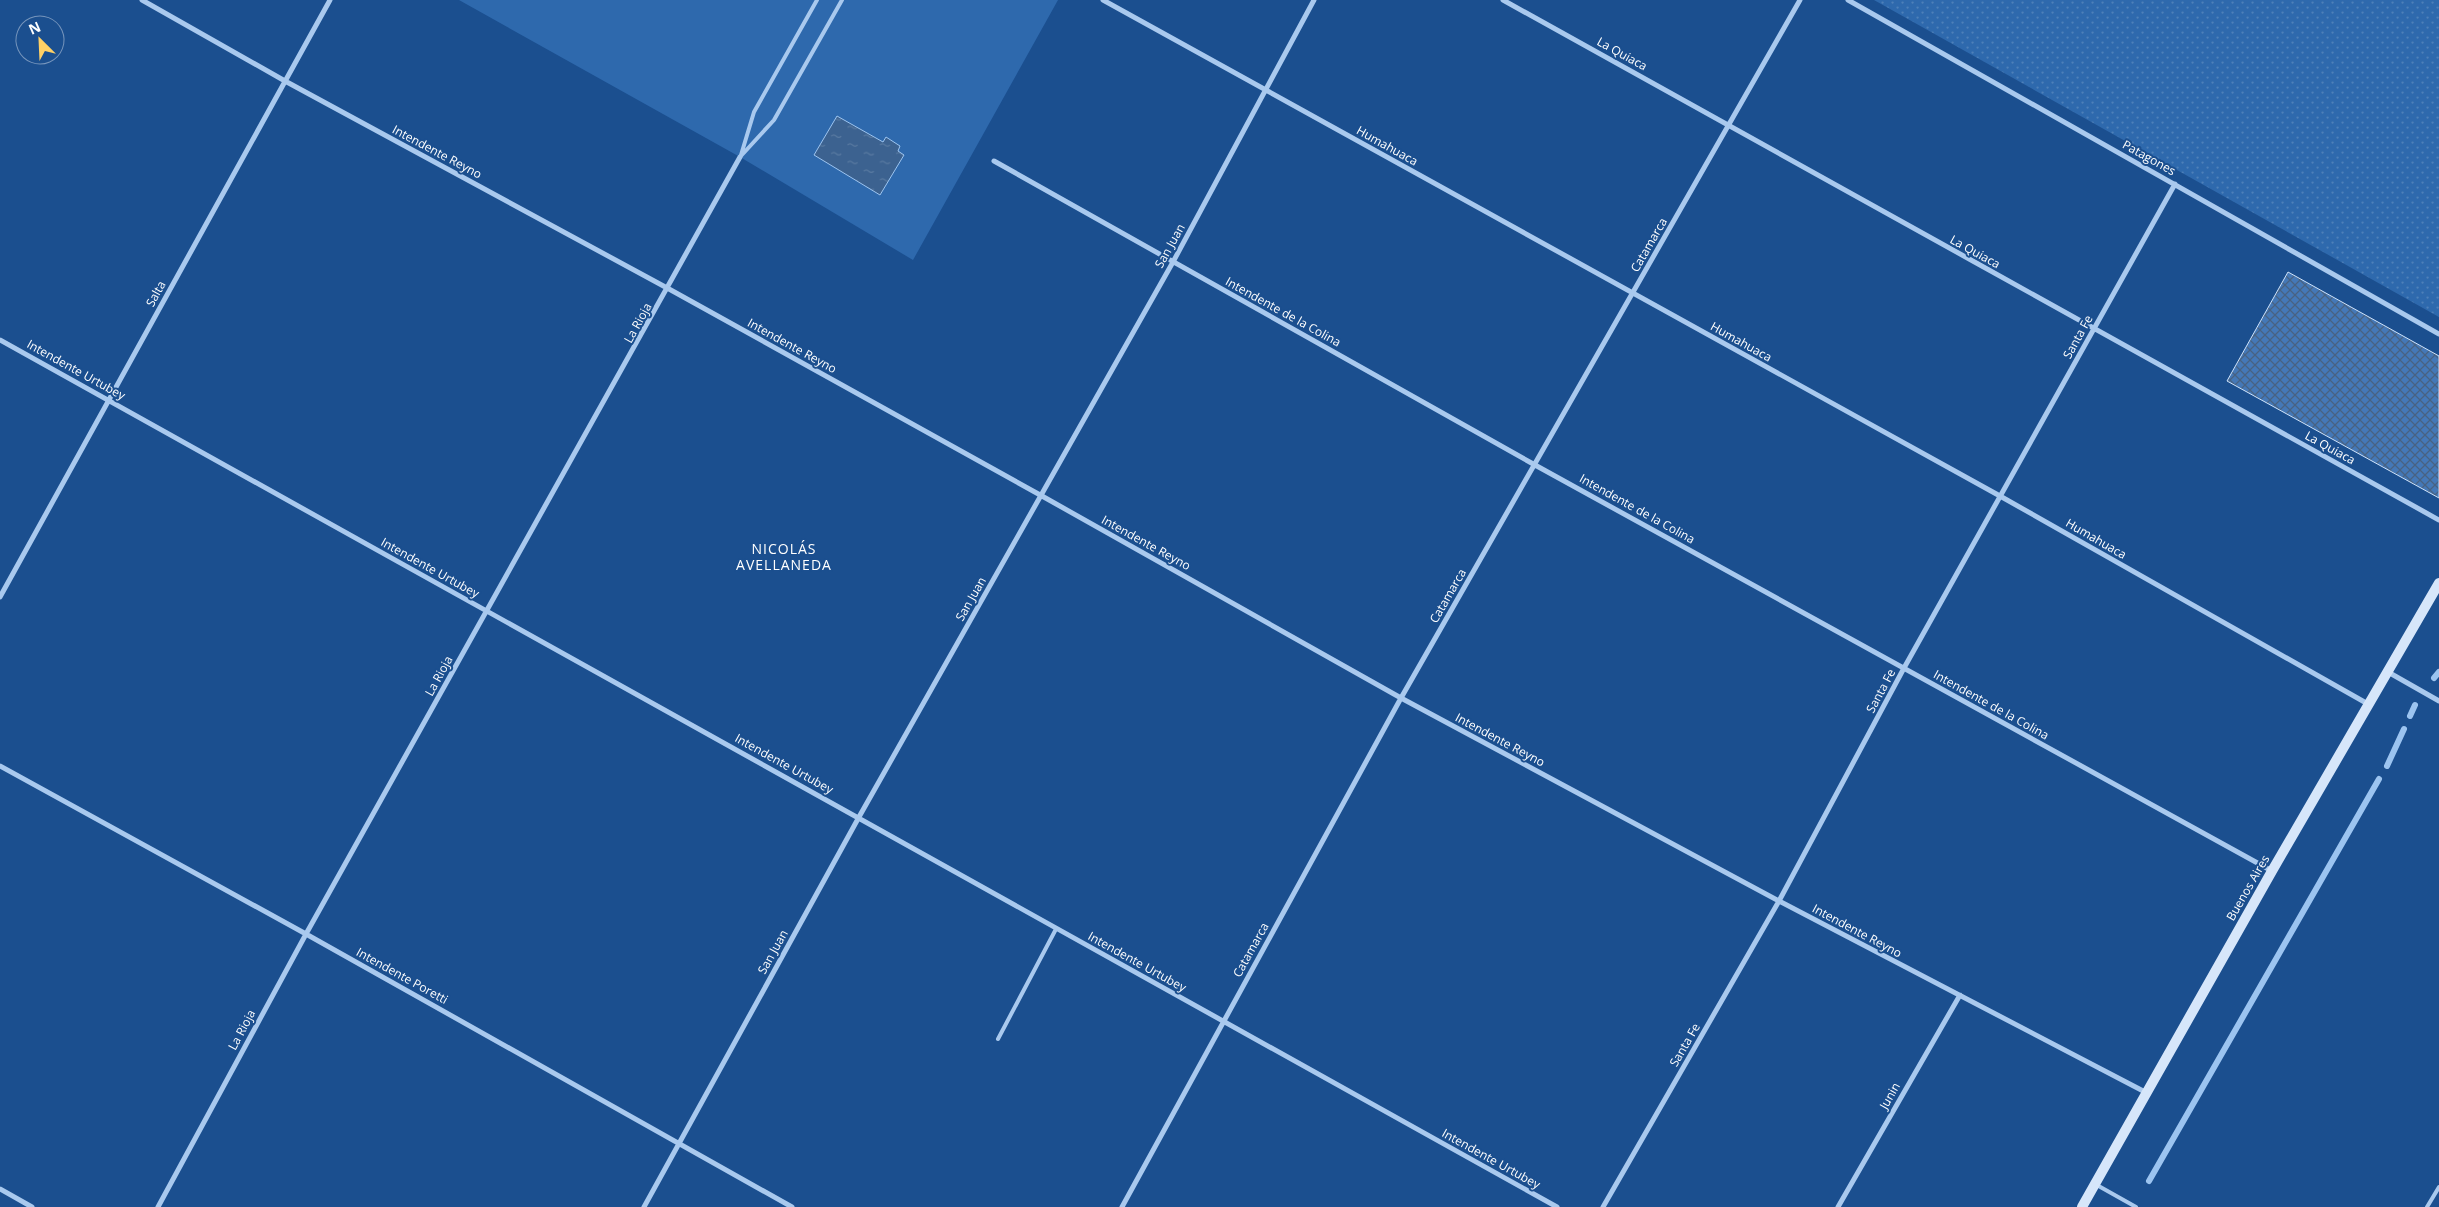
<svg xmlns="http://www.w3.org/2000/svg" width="2439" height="1207" viewBox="0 0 2439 1207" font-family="'Open Sans',sans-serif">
	<defs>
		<pattern id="green-dots" width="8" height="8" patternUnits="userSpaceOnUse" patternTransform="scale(1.25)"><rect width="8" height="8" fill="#2e69ad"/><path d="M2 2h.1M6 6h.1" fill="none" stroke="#4d80b9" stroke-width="1.8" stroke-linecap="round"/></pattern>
		<pattern id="water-ripples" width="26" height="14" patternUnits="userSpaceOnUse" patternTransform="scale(1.25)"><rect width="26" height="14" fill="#3c6290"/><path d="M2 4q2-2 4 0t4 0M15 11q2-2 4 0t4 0" fill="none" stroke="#597aa1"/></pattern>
		<pattern id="building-cross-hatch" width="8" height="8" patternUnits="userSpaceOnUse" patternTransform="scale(1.25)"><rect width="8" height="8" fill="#4478b7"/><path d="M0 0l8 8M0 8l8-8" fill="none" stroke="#486282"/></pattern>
	</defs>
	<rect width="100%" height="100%" fill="#1b4f8f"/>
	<!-- green -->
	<path fill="url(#green-dots)" d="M1874 0H2439V317Z"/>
	<!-- pitch -->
	<path fill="#2e69ad" d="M459 0H1058L913 260 740 157Z"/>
	<!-- water -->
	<path fill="url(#water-ripples)" stroke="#9cc4f0" d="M837 116 883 142 886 137 900 146 898 151 904 155 880 195 814 155Z"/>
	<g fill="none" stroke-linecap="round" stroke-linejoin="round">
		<!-- stream -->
		<path stroke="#9cc4f0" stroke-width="6" d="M2434 678 2439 672
			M2410 716 2415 705
			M2387 766 2404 729
			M2149 1181 2379 779"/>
	</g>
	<!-- building -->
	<path fill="url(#building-cross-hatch)" stroke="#cfe3fa" d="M2288 272 2439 356V498L2227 381Z"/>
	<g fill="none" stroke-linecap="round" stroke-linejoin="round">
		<!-- lane -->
		<path stroke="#a9c9ee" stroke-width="4" d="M741 155 754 112 817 0
			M740 157 774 120 842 0
			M998 1039 1056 929
			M2095 1184 2136 1207
			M2427 1207 2439 1187"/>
		<!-- street -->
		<path stroke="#a9c9ee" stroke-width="5" d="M142 0 285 81 669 289 1042 496 1401 698 1779 901 2147 1093
			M1103 0 2000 496 2368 704
			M1503 0C1816 172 2126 348 2439 520
			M1848 0 2439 334
			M994 161 1535 465 2272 871
			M0 340 1557 1207
			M0 597 330 0
			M2388 672 2439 701
			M0 766 306 934 792 1207
			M0 1189 32 1207
			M158 1207 306 934 740 157
			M644 1207 859 817 1173 262 1314 0
			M1122 1207 1401 698 1800 0
			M1603 1207 1779 901 1904 668 2175 184
			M1838 1207 1960 995"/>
		<!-- secondary -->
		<path stroke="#d6e6fa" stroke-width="10" d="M2082 1207 2272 871 2439 583"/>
	</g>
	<g text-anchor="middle" stroke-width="4" stroke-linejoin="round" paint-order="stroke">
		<!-- street labels -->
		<g font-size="12" fill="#fff" stroke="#1b4f8f">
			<text transform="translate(1622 54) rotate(29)" y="4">La Quiaca</text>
			<text transform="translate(1387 146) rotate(29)" y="4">Humahuaca</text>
			<text transform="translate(437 152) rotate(28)" y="4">Intendente Reyno</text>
			<text transform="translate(2149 158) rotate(29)" y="4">Patagones</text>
			<text transform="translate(1649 245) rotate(-60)" y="4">Catamarca</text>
			<text transform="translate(1170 246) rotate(-61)" y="4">San Juan</text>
			<text transform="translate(1975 252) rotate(29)" y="4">La Quiaca</text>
			<text transform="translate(156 294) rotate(-61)" y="4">Salta</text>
			<text transform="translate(1283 312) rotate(29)" y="4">Intendente de la Colina</text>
			<text transform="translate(638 323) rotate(-61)" y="4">La Rioja</text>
			<text transform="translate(2078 337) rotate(-61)" y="4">Santa Fe</text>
			<text transform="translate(1741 342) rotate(29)" y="4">Humahuaca</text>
			<text transform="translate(792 346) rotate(29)" y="4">Intendente Reyno</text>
			<text transform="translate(76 370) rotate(29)" y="4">Intendente Urtubey</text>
			<text transform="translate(2330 448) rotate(29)" y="4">La Quiaca</text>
			<text transform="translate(1637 509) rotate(29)" y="4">Intendente de la Colina</text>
			<text transform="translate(2096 539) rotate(30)" y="4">Humahuaca</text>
			<text transform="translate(1146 543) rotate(29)" y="4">Intendente Reyno</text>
			<text transform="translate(430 568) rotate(29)" y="4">Intendente Urtubey</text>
			<text transform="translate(1448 596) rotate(-60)" y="4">Catamarca</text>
			<text transform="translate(971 599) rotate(-60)" y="4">San Juan</text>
			<text transform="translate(439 676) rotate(-61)" y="4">La Rioja</text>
			<text transform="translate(1881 691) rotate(-62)" y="4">Santa Fe</text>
			<text transform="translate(1991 705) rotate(29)" y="4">Intendente de la Colina</text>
			<text transform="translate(1500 740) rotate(28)" y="4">Intendente Reyno</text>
			<text transform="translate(784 764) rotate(29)" y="4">Intendente Urtubey</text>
			<text transform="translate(2248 888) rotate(-60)" y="4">Buenos Aires</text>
			<text transform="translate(1857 931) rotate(28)" y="4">Intendente Reyno</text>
			<text transform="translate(1251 950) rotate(-61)" y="4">Catamarca</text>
			<text transform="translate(773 952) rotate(-61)" y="4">San Juan</text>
			<text transform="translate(1137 962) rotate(29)" y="4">Intendente Urtubey</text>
			<text transform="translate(402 976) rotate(29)" y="4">Intendente Poretti</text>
			<text transform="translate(242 1030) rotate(-62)" y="4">La Rioja</text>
			<text transform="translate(1685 1045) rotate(-60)" y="4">Santa Fe</text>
			<text transform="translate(1890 1096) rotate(-60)" y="4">Junin</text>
			<text transform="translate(1491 1159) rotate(29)" y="4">Intendente Urtubey</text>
		</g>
		<!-- neighbourhood labels -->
		<g font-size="14" letter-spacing="1" fill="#fff" stroke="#1b4f8f">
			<text x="784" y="554">NICOLÁS<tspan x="784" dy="16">AVELLANEDA</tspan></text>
		</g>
	</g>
	<!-- north arrow -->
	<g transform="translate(40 40) rotate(336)"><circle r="24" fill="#1b4f8f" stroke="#7695bc"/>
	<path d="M0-4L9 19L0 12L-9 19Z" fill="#ffd166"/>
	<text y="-8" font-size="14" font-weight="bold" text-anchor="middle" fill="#ffffff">N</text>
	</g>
</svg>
